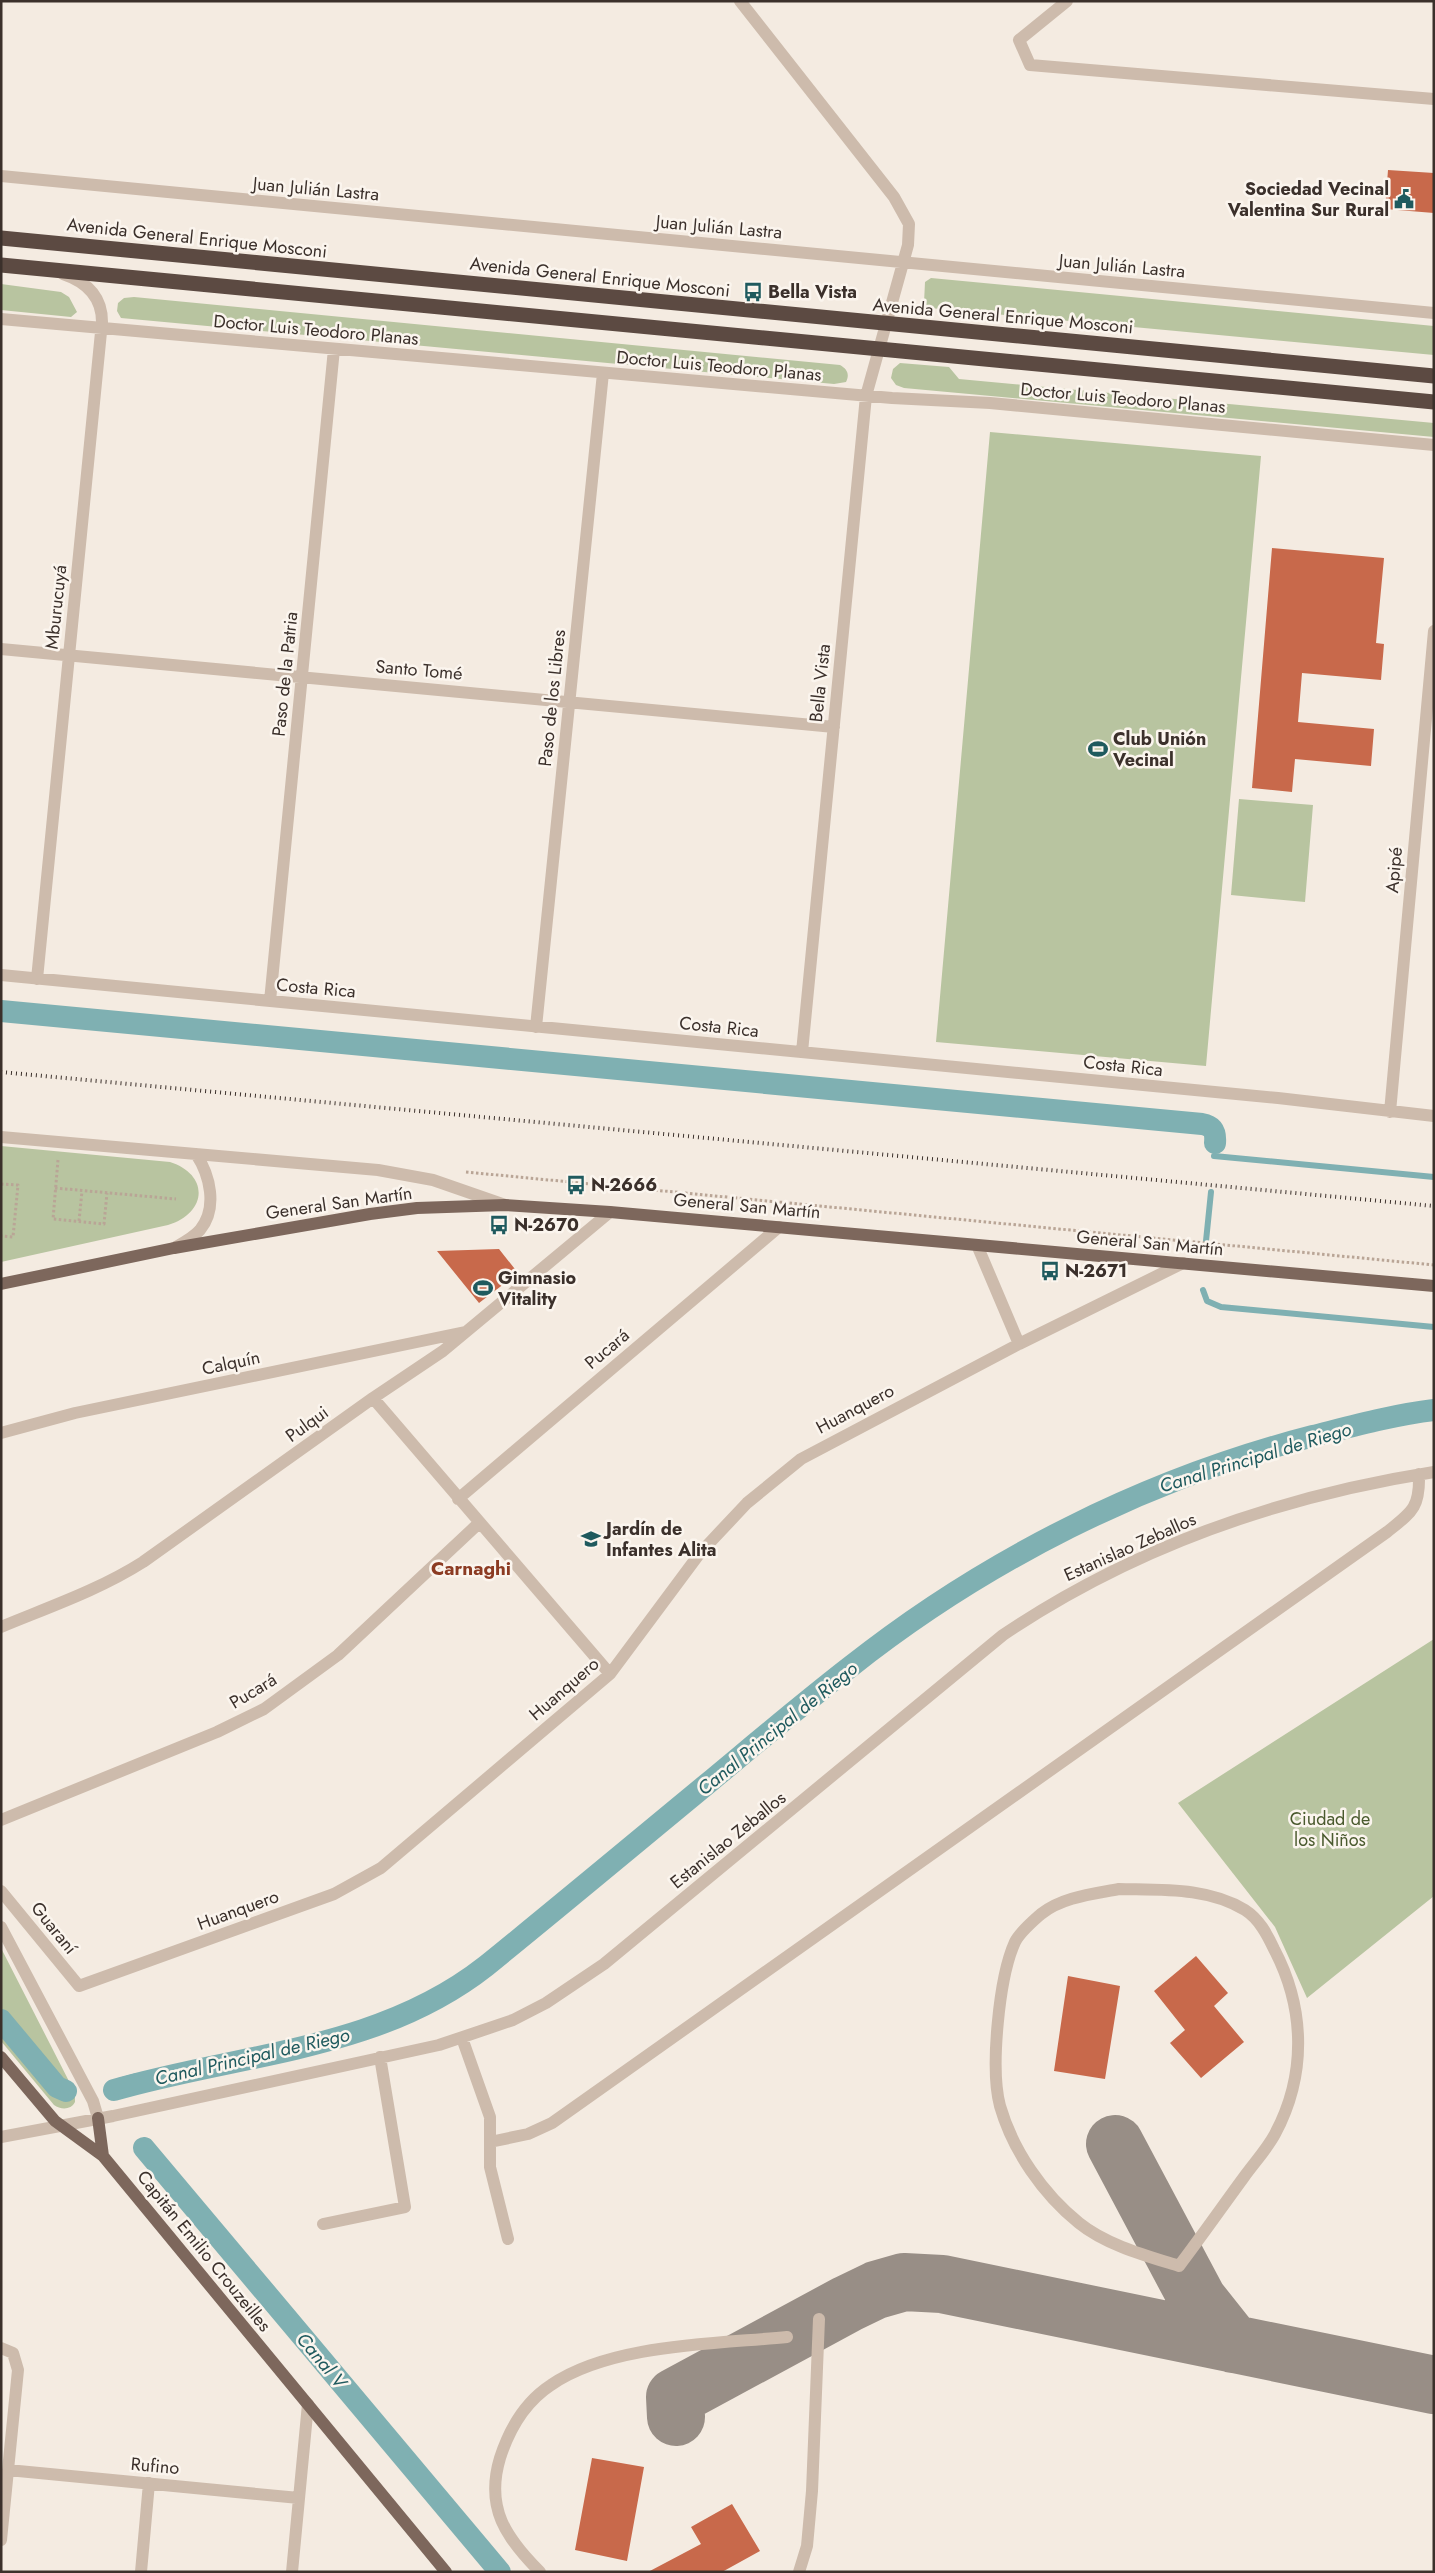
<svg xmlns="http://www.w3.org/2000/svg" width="1435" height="2573" viewBox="0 0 1435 2573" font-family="Jost,sans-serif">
	<rect width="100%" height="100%" fill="#f4ebe1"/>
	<!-- green -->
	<path fill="#b8c4a0" d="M931 278 1434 326V355L930 308 924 303 925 282Z
		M1 284 61 292 69 297 77 312 71 317 1 310Z
		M134 297 840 365C847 369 850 374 846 382L834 384 121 318 117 311 118 303 124 298Z
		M900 363 949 367 959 379 1434 423V437L904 388 896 385 891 378 893 369Z
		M990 432 1261 456 1206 1066 936 1042Z
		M1239 799 1313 805 1305 902 1231 895Z
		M1 1146 170 1162C210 1175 207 1213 168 1225L1 1262Z
		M1434 1639V1896L1307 1998 1275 1927 1178 1803Z
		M1 1948 75 2093V2102C71 2110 61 2110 54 2105L1 2041Z"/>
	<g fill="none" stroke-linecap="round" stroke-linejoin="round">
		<!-- stream -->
		<path stroke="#7fb0b2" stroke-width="6" d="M1214 1156 1434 1177
			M1206 1241 1211 1192
			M1203 1290 1207 1301 1221 1307 1434 1327
			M119 2081 137 2076 145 2081"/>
		<!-- canal -->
		<path stroke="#7fb0b2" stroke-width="22" d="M1 1011 1202 1124C1213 1126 1216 1131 1215 1143
			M1 2020 57 2087 66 2091
			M114 2090C241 2053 378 2051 486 1966 560 1906 633 1845 707 1784 754 1745 801 1705 850 1667 985 1560 1146 1479 1313 1436 1353 1426 1393 1415 1434 1410
			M144 2148 500 2572"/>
		<!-- taxiway -->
		<path stroke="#988e86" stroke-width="58" d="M1115 2144 1198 2300 1233 2344
			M676 2417 675 2397 847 2304 876 2290 904 2282 942 2284 1434 2385"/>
	</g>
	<!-- building -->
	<path fill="#c8694b" d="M1388 170 1434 173V213L1385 209Z
		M1272 548 1384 558 1376 643 1384 644 1381 680 1302 673 1298 722 1374 729 1371 766 1295 759 1292 792 1252 788Z
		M499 1249 518 1273 479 1303 437 1251Z
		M1196 1956 1228 1993 1214 2006 1244 2042 1201 2078 1170 2043 1185 2030 1154 1991Z
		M1068 1976 1120 1986 1105 2079 1054 2071Z
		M592 2458 644 2467 627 2561 575 2550Z
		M732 2504 760 2551 722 2572H648L701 2544 691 2527Z"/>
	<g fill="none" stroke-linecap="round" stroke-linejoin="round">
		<!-- path -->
		<path stroke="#b9a596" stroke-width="3" stroke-dasharray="2.5 2.5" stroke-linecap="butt" d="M58 1160 53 1219 104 1224 107 1193
			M466 1172 1434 1265
			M1 1184 18 1185 13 1237 1 1236
			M55 1188 176 1199
			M79 1221 82 1191"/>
		<!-- minor -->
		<path stroke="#cdbbac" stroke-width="12" d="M740 1 894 197 909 224 908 245 866 396 802 1052
			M1067 1 1019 40 1030 65 1434 99
			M1 176 1434 313
			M1 319 892 398 990 403 1434 445
			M1 649 834 727
			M1 975 1278 1098 1434 1116
			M37 979 102 322C102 297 87 282 63 274
			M270 1001 334 349
			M536 1027 603 373
			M1390 1112 1434 631
			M1 1137 378 1170 433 1180 505 1205
			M977 1245 1019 1344
			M174 1248C183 1243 193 1238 200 1230 218 1208 210 1175 196 1154
			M373 1398 610 1674
			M1 1433 75 1413 465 1332
			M458 1499 779 1227
			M1 1627C49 1607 99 1590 143 1562L373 1398 443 1351 610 1212
			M1 1820 217 1732 264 1709 338 1655 479 1523
			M1119 1889C1161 1890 1208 1887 1245 1910 1259 1919 1267 1934 1274 1949 1305 2008 1307 2074 1275 2134 1267 2149 1254 2163 1244 2177 1222 2207 1201 2237 1179 2266 1147 2256 1106 2245 1079 2223 1043 2194 1013 2151 1000 2106 990 2069 999 1977 1015 1942 1020 1932 1032 1922 1041 1914 1062 1897 1093 1894 1119 1889Z
			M1 1891 79 1986 334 1894 381 1868 610 1674 700 1553 747 1503 801 1459 1019 1344 1183 1263
			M1 1927 93 2101 98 2118
			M462 2038 490 2117V2167L508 2239
			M1 2137 113 2116 439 2045 513 2020 546 2003 604 1964 1003 1635C1132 1548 1281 1496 1434 1472
			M490 2142 528 2134 552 2123 1387 1532C1412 1512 1420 1508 1419 1474
			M323 2224 405 2207 380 2057
			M1 2348 13 2353 18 2370 1 2540
			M8 2470 299 2498
			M141 2572 149 2483
			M292 2572 308 2404
			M540 2572C506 2538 485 2508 500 2458 509 2430 525 2402 551 2385 610 2344 716 2344 787 2337
			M799 2572 807 2546 812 2491 819 2319"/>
		<!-- major -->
		<path stroke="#7d675c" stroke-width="12" d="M1 1284 174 1248 370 1214 417 1208 505 1205 610 1212 1434 1286
			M1 2057 55 2121 103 2156 446 2572
			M98 2118 103 2156"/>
		<!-- highway -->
		<path stroke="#5c4a42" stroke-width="15" d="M1 238 1434 376
			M1 265 1434 402"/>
		<!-- rail -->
		<path stroke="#3b302b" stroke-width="4" stroke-dasharray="1 4" stroke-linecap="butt" d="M1 1072 1434 1206"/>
	</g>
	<!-- icons -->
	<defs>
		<symbol id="civic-bare" viewBox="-9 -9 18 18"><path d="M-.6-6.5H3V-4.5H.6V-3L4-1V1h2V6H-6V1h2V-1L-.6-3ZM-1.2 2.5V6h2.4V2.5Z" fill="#1f5a5e" stroke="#fbf5ee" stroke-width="2.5" paint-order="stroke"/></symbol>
		<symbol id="bus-bare" viewBox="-9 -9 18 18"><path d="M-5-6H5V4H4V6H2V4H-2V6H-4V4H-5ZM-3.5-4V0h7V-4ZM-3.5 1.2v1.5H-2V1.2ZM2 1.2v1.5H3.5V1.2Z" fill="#1f5a5e" stroke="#fbf5ee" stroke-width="2.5" paint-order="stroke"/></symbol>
		<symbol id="stadium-bare" viewBox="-9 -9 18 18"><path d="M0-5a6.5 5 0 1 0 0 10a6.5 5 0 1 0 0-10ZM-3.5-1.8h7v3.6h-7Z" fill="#1f5a5e" stroke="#fbf5ee" stroke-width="2.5" paint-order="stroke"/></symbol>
		<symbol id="school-bare" viewBox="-9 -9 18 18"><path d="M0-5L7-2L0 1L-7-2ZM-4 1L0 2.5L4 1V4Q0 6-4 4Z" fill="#1f5a5e" stroke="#fbf5ee" stroke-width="2.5" paint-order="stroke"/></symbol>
	</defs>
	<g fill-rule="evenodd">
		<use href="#civic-bare" x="1390" y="185" width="28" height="28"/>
		<use href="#bus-bare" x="739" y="278" width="28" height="28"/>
		<use href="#stadium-bare" x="1084" y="735" width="28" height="28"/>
		<use href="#bus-bare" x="562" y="1171" width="28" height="28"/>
		<use href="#bus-bare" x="485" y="1211" width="28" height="28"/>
		<use href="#bus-bare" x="1036" y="1257" width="28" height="28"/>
		<use href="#stadium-bare" x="469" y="1274" width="28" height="28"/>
		<use href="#school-bare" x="577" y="1525" width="28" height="28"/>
	</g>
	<g text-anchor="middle" stroke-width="5" stroke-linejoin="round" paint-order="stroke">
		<!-- street labels -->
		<g font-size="18" fill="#3b302b" stroke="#fbf5ee">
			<text transform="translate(316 189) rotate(5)" y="6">Juan Julián Lastra</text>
			<text transform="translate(719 227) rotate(5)" y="6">Juan Julián Lastra</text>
			<text transform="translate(197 238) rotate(6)" y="6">Avenida General Enrique Mosconi</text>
			<text transform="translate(1122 266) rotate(5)" y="6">Juan Julián Lastra</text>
			<text transform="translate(600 277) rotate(6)" y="6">Avenida General Enrique Mosconi</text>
			<text transform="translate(1003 316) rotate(5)" y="6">Avenida General Enrique Mosconi</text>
			<text transform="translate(316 330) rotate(5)" y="6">Doctor Luis Teodoro Planas</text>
			<text transform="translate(719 366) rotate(5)" y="6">Doctor Luis Teodoro Planas</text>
			<text transform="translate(1123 398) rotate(5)" y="6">Doctor Luis Teodoro Planas</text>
			<text transform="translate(56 607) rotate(-84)" y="6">Mburucuyá</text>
			<text transform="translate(419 670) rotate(5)" y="6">Santo Tomé</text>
			<text transform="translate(285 674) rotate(-84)" y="6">Paso de la Patria</text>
			<text transform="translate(820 683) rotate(-84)" y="6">Bella Vista</text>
			<text transform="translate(552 698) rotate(-84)" y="6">Paso de los Libres</text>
			<text transform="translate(1394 870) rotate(-85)" y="6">Apipé</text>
			<text transform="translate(316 988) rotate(5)" y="6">Costa Rica</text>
			<text transform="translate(719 1027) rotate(6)" y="6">Costa Rica</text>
			<text transform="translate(1123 1066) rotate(6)" y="6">Costa Rica</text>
			<text transform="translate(339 1203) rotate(-8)" y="6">General San Martín</text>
			<text transform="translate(747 1206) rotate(5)" y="6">General San Martín</text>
			<text transform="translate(1150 1243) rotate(5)" y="6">General San Martín</text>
			<text transform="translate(607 1349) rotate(-40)" y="6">Pucará</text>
			<text transform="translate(231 1363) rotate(-12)" y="6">Calquín</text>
			<text transform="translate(855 1409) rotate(-28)" y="6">Huanquero</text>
			<text transform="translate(307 1424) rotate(-36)" y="6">Pulqui</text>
			<text transform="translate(1130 1547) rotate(-24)" y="6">Estanislao Zeballos</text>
			<text transform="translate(564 1689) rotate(-41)" y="6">Huanquero</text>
			<text transform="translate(253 1691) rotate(-31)" y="6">Pucará</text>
			<text transform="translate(728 1840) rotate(-39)" y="6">Estanislao Zeballos</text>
			<text transform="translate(238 1910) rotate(-20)" y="6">Huanquero</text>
			<text transform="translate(54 1928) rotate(51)" y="6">Guaraní</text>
			<text transform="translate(204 2251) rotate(51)" y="6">Capitán Emilio Crouzeilles</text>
			<text transform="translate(155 2466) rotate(5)" y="6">Rufino</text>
		</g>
		<!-- poi labels -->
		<g font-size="18" font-weight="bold" fill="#3b302b" stroke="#fbf5ee" text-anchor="start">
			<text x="1389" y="195" text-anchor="end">Sociedad Vecinal<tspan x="1389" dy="21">Valentina Sur Rural</tspan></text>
			<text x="768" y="298">Bella Vista</text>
			<text x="1113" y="745">Club Unión<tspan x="1113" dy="21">Vecinal</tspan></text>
			<text x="591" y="1191">N-2666</text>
			<text x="514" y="1231">N-2670</text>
			<text x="1065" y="1277">N-2671</text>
			<text x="498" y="1284">Gimnasio<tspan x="498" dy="21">Vitality</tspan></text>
			<text x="606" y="1535">Jardín de<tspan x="606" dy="21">Infantes Alita</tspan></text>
		</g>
		<!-- park labels -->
		<g font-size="18" fill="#4a5a2e" stroke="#fbf5ee">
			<text x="1330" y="1825">Ciudad de<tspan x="1330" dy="21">los Niños</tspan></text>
		</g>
		<!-- water labels -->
		<g font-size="19" font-style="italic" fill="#1f5a5e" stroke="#fbf5ee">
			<text transform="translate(1255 1457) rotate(-17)" y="7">Canal Principal de Riego</text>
			<text transform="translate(777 1728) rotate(-39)" y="7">Canal Principal de Riego</text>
			<text transform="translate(252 2056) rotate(-13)" y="7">Canal Principal de Riego</text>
			<text transform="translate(322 2360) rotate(50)" y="7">Canal V</text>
		</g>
		<!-- neighbourhood labels -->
		<g font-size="19" font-weight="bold" fill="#8c3b22" stroke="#fbf5ee">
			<text x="471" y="1575">Carnaghi</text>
		</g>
	</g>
	<!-- border -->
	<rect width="1435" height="2573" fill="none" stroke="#3b302b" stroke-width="5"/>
</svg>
